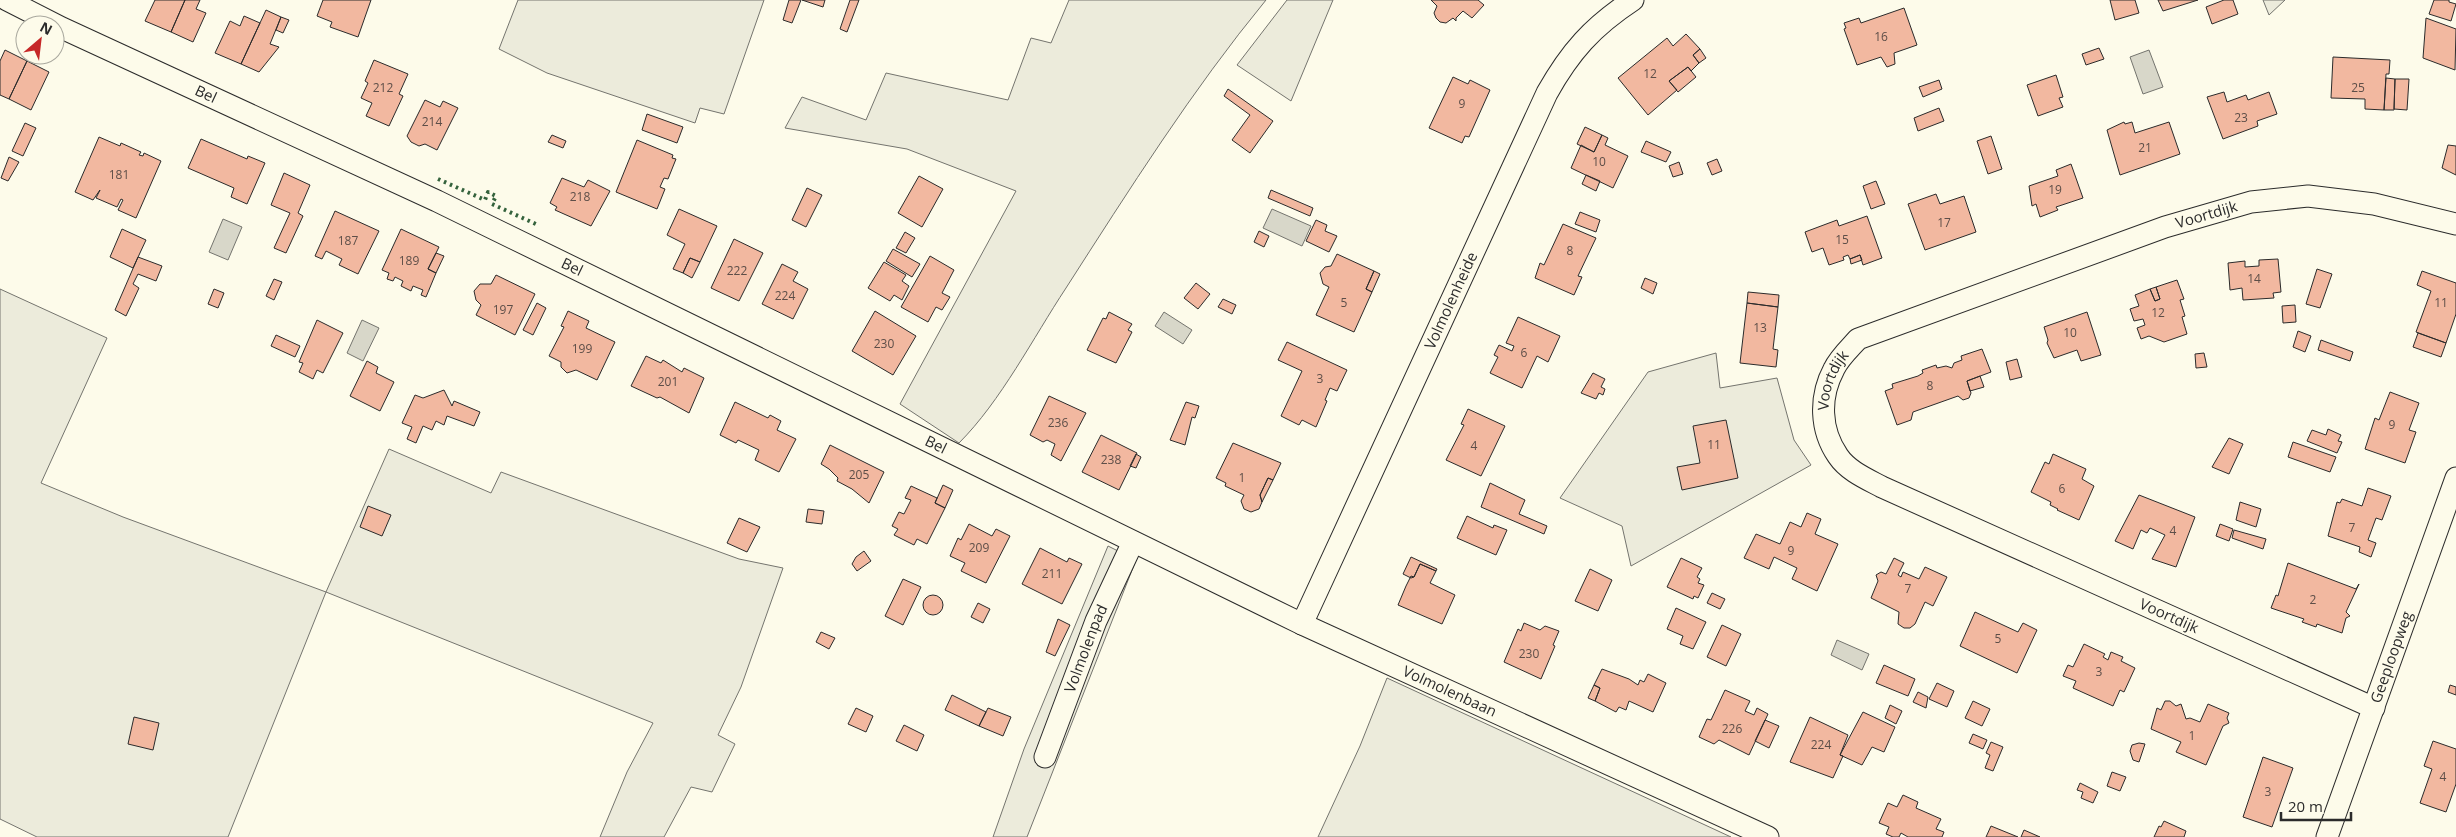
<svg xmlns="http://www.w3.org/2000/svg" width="2456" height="837" viewBox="0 0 2456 837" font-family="'Open Sans',sans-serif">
	<rect width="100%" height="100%" fill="#fdfbea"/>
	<!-- green -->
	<path fill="#ecebdb" stroke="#74746e" d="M518 0H764L724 114 700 108 695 123 547 73 499 49Z
		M1069 0H1266C1192 90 1129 190 1066 288 1033 338 1001 401 959 443L900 404 1016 191 907 149 785 128 802 97 866 120 886 73 1008 100 1031 38 1051 43Z
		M1287 0H1333L1291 101 1237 65Z
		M2263 0H2285L2269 15Z
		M0 289 107 338 41 483 123 517 326 592 389 449 491 493 501 472 739 559 783 568 741 687 718 735 735 744 712 792 691 787 664 837H600L627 772 653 723 326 592 228 837H37L0 819Z
		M1716 353 1720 388 1777 378 1794 440 1811 465 1631 566 1622 526 1560 498 1648 372Z
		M1108 546 1136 560 1027 837H993L1024 749Z
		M1387 678 1731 837H1318L1360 746Z"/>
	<!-- water -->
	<path fill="#d8d7c9" stroke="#74746e" d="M2149 50 2163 87 2143 94 2130 57Z
		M1272 209 1311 226 1302 246 1263 228Z
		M223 219 242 227 228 260 209 252Z
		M1164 312 1192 330 1183 344 1155 326Z
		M362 320 379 328 363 361 347 353Z
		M1837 640 1869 654 1862 670 1831 655Z"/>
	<!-- building -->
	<path fill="#f2b8a0" stroke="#2b2b2b" d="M155 0H185L171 32 145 21Z
		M185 0H200L196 9 206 13 193 42 171 32Z
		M323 0H371L358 37 330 27 332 22 317 16Z
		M789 0H801L792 23 783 20Z
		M802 0H825L823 7Z
		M850 0H859L847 32 840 29Z
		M1431 0H1478L1484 5 1472 18 1463 11 1456 18V21L1453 18 1446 23 1440 22 1436 18 1434 13 1437 6Z
		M2110 0H2135L2139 13 2115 20Z
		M2158 0H2198L2163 11Z
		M2224 0H2233L2238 14 2212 24 2206 7Z
		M2434 0H2449V2L2456 4 2451 21 2429 14Z
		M1904 8 1917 45 1894 53 1895 64 1887 67 1881 57 1857 65 1844 29 1846 28 1844 23 1859 18 1861 23Z
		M266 10 281 17 270 44 279 47 259 72 241 64Z
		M244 16 260 23 241 64 215 53 230 21 240 26Z
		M281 17 289 20 283 33 276 30Z
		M2426 18 2456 29 2455 70 2423 58Z
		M1686 34 1700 49 1693 55 1699 63 1691 71 1688 67 1669 81 1677 90 1648 115 1618 78 1667 38 1673 46Z
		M2099 48 2104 59 2086 65 2082 54Z
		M1700 49 1706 58 1699 63 1693 55Z
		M5 50 27 61 9 99 0 95V61Z
		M2333 57 2390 60 2389 74H2386L2384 110 2365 109V99L2331 98Z
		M374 60 408 74 399 94 403 96 389 126 366 116 372 103 361 98 368 83 365 81Z
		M27 61 49 72 31 110 9 99Z
		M1688 67 1696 77 1678 92 1669 81Z
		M2056 75 2063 97 2059 98 2063 107 2038 116 2027 85Z
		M1453 77 1468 84 1470 80 1490 90 1469 137 1465 136 1462 143 1429 128Z
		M2386 78 2395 79 2394 110H2384Z
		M2395 79H2409L2407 110 2394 109Z
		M1939 80 1942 89 1923 97 1919 87Z
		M1228 89 1273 121 1250 153 1232 140 1250 115 1224 96Z
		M2224 92 2227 102 2246 95 2248 100 2269 92 2277 114 2257 121 2258 126 2223 139 2207 97Z
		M425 100 440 107 443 101 458 108 437 150 425 144 419 146 411 142 407 136Z
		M1939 108 1944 121 1918 131 1914 118Z
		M647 114 683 127 677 143 642 130Z
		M2124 122 2125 124 2132 122 2135 133 2169 122 2180 154 2120 175 2107 130Z
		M25 123 36 128 23 156 12 151Z
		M1585 127 1602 135 1594 152 1577 144Z
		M552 135 566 141 563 148 548 142Z
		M1602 135 1608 138 1605 145 1628 156 1613 188 1571 168 1581 145 1594 152Z
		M1991 136 2002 169 1988 174 1977 141Z
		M99 137 120 146 121 143 141 152 139 155 143 156 144 153 161 161 136 218 118 210 123 200 121 199 117 207 96 198 100 190 93 200 75 192Z
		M201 139 247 159 248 156 265 163 247 204 231 197 234 188 188 168Z
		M637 140 673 155 672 158 676 159 668 179 664 178 660 187 665 189 657 209 616 192Z
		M1646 141 1671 152 1666 162 1641 152Z
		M2448 145 2456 146V175L2442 168Z
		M9 157 19 162 8 181 1 178Z
		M1717 159 1722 171 1712 175 1707 163Z
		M1679 162 1683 174 1673 177 1669 166Z
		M2071 164 2083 198 2056 207 2058 210 2040 217 2036 204 2032 206 2029 186 2058 176 2056 170Z
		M284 173 310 185 298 213 303 216 286 253 274 248 290 213 271 205Z
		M1586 175 1600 181 1596 191 1582 184Z
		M919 176 943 189 922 227 898 213Z
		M562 178 584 187 588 180 610 191 591 226 555 210 557 207 550 203Z
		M1876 181 1885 204 1871 209 1863 186Z
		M807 188 822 195 806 227 792 220Z
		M1271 190 1313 208 1310 216 1268 198Z
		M1936 194 1940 204 1964 196 1976 232 1925 250 1908 204Z
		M679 209 717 226 700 262 690 258 683 273 673 269 685 244 667 235Z
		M335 211 379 231 358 274 339 265 342 259 326 251 322 259 315 256Z
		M1580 212 1600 220 1596 232 1575 224Z
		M1867 216 1882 258 1863 265 1860 255 1850 259 1848 255 1843 257 1844 260 1829 265 1823 248 1812 252 1805 232 1837 220 1839 226Z
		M1316 220 1327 225 1325 231 1337 236 1329 252 1306 241Z
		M1563 224 1596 238 1578 276 1582 277 1574 295 1535 278 1540 263 1544 265Z
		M122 229 146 240 133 268 110 257Z
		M401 229 439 247 428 269 436 273 426 297 421 295 423 290 413 286 411 291 401 286 403 281 395 277 393 281 387 279 389 273 382 270Z
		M1259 231 1269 236 1264 247 1254 242Z
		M905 232 915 238 906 253 896 248Z
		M734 239 763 253 739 301 711 288Z
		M893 249 920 264 912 277 886 261Z
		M436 253 444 256 436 273 428 269Z
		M1337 254 1374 271 1366 289 1372 292 1354 332 1316 315 1329 287 1323 284 1320 273 1325 267 1331 266Z
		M1860 255 1862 260 1851 264 1850 259Z
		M930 256 954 270 942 293 950 297 942 310 936 307 928 322 901 307Z
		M138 257 162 266 156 281 138 274 133 284 139 288 126 316 115 310Z
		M690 258 700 262 692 278 683 273Z
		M2278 259 2281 292 2273 293 2274 298 2243 300 2242 288 2230 290 2228 263 2245 261V267L2259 266V260Z
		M884 262 906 275 902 281 909 286 902 300 894 295 890 301 868 288Z
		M782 264 798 272 793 281 808 289 793 319 762 304Z
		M2317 269 2332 274 2320 308 2306 304Z
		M1374 271 1380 274 1372 292 1366 289Z
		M2422 271 2456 283V314L2446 343 2416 332 2431 291 2417 285Z
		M496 275 535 294 515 335 476 315 481 305 476 300 474 291 480 284H491Z
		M1645 278 1657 283 1653 294 1641 288Z
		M274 279 282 282 274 300 266 296Z
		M2177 280 2184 299 2180 300 2185 316 2182 317 2187 334 2164 342 2149 336 2141 339 2137 328 2145 325 2143 319 2134 321 2130 309 2139 306 2135 295 2150 289 2155 301 2160 299 2156 287Z
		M1196 283 1210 294 1198 309 1184 298Z
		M2156 287 2160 299 2155 301 2150 289Z
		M214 289 224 293 218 308 208 304Z
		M1748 292 1779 295 1778 307 1747 303Z
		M1223 299 1236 305 1232 314 1218 307Z
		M537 303 546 308 533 335 523 330Z
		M1747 303 1778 307 1773 349 1778 350 1776 367 1740 363Z
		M2295 305 2296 322 2283 323 2282 306Z
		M568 311 589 321 586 328 615 342 597 380 576 370 567 373 561 367V362L549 356 564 327 561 326Z
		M875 311 916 336 893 375 852 351Z
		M1109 312 1132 324 1128 330 1132 332 1116 363 1087 350 1103 318 1106 319Z
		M2087 312 2101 355 2081 361 2077 350 2054 358 2047 343 2048 340 2044 327Z
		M1518 317 1560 336 1548 362 1537 356 1522 388 1490 373 1498 357 1494 355 1499 345 1512 351 1514 346 1506 343Z
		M317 320 343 333 323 373 317 370 313 379 299 372 303 363 299 362Z
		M2298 331 2311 336 2305 352 2293 347Z
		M2418 333 2446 343 2441 357 2413 347Z
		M276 335 300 346 295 357 271 346Z
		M2321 340 2353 352 2350 361 2318 350Z
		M1287 342 1347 370 1337 391 1330 388 1325 400 1327 401 1316 427 1302 420 1299 425 1281 416 1302 371 1278 360Z
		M1982 349 1991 372 1967 381 1971 393 1969 398 1963 400 1958 396 1913 412 1911 420 1897 425 1885 391 1893 388 1892 384 1918 376 1923 373 1922 370 1936 365 1937 368 1946 366 1952 368 1954 363 1962 360 1961 356Z
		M2204 353 2207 367 2196 368 2195 354Z
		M646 356 661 363 663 360 682 372 684 368 704 378 689 413 660 397 657 398 631 386Z
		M2017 359 2022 377 2010 380 2006 362Z
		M367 361 378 367 376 373 394 382 380 411 350 396Z
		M1593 373 1605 379 1601 387 1605 389 1603 395 1599 393 1596 399 1581 393Z
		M1980 376 1984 387 1970 391 1967 381Z
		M444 390 452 406 454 401 480 412 474 426 447 416 444 425 436 421 432 430 423 426 416 443 407 439 412 427 402 423 415 395 423 398Z
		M2390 392 2419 403 2409 430 2416 432 2405 463 2365 449 2375 418 2379 420Z
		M1049 396 1086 413 1061 461 1051 455 1055 444 1047 440 1043 442 1030 435Z
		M735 402 768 418 770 415 781 421 777 430 796 439 779 472 755 460 759 450 738 440 736 443 720 435Z
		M1186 402 1199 406 1195 418 1192 417 1185 445 1170 440Z
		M1468 409 1505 426 1481 476 1446 460 1464 425 1461 424Z
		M1726 420 1738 478 1682 490 1677 467 1700 463 1693 426Z
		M2328 429 2341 435 2338 441 2342 442 2337 453 2307 441 2312 430 2326 435Z
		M1101 435 1137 453 1119 490 1082 472Z
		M2229 438 2243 444 2229 474 2212 467Z
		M2293 442 2336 457 2330 472 2288 457Z
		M1233 443 1281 463 1273 480 1268 478 1260 495 1262 502 1259 509 1251 512 1244 509 1241 501 1244 495 1225 486 1226 483 1216 478Z
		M830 445 884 472 869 503 852 489 837 481 838 478 829 469 821 464Z
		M1136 454 1141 457 1136 468 1130 466Z
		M2053 454 2086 469 2082 479 2094 486 2079 520 2057 510 2058 509 2050 505 2051 502 2031 492 2045 462 2049 464Z
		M1268 478 1273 480 1262 502 1260 495Z
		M1490 483 1525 500 1519 514 1547 526 1544 534 1481 507Z
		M943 485 953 490 945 508 935 503Z
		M911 486 937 498 935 503 945 508 927 544 917 539 914 545 894 535 898 529 892 526 899 512 904 514 911 500 905 498Z
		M2368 488 2391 496 2382 520 2376 518 2368 540 2376 543 2371 557 2359 552 2360 547 2328 536 2337 502 2340 503 2342 499 2362 506Z
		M2139 495 2195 517 2176 567 2152 559 2165 535 2150 528 2147 533 2141 530 2133 549 2115 541Z
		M2240 502 2261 509 2256 527 2236 520Z
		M368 506 391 515 382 536 360 527Z
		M808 509 824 511 822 524 806 522Z
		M1807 513 1821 519 1815 534 1838 544 1817 591 1792 579 1797 568 1774 557 1769 569 1744 558 1756 534 1780 544 1790 522 1801 527Z
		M1467 516 1493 528 1494 525 1507 530 1496 555 1457 538Z
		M739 518 760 527 747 552 727 543Z
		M969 524 992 536 996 529 1010 536 986 583 961 571 965 563 950 556 958 538 961 540Z
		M2220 524 2233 529 2229 541 2216 536Z
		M2234 530 2266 539 2263 549 2232 538Z
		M1040 548 1067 562 1069 558 1082 564 1062 604 1022 584Z
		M864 551 871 561 857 571 852 564 856 557Z
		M1411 557 1437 569 1436 571 1420 564 1414 577 1411 578 1403 574Z
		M1681 558 1702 568 1697 577 1700 579 1698 583 1704 585 1698 598 1694 596 1693 599 1667 587Z
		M1894 558 1904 563 1898 575 1901 577 1903 572 1919 579 1925 567 1947 577 1933 606 1925 602 1915 624 1910 628H1904L1898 624 1899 612 1871 598 1878 581 1876 575 1881 572 1886 574Z
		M2288 563 2356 589 2359 584 2346 612 2350 616 2346 618 2342 633 2317 624 2316 627 2302 622 2304 619 2271 608 2276 595 2278 596Z
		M1420 564 1436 571 1430 583 1455 595 1442 624 1398 605 1406 586 1411 576 1414 577Z
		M1590 569 1612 580 1598 611 1575 601Z
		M903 579 921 587 903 625 885 616Z
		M1712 593 1725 599 1720 609 1707 603Z
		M923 605a10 10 0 1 1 20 0a10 10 0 1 1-20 0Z
		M978 603 990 609 983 623 971 617Z
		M1676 608 1706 622 1693 649 1680 644 1683 636 1667 629Z
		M1975 612 2018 632 2023 623 2037 630 2017 673 1960 646Z
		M1058 619 1070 625 1055 656 1046 652Z
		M1524 623 1540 630 1545 626 1559 631 1553 645 1555 646 1541 679 1504 662 1518 629 1521 631Z
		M1722 625 1741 634 1726 666 1707 657Z
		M821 632 835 638 829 649 816 642Z
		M2084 644 2105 654 2103 657 2108 660 2111 652 2123 657 2121 661 2135 668 2124 692 2120 690 2113 706 2073 688 2076 681 2063 676 2068 665 2073 667Z
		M1884 665 1915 679 1908 696 1876 683Z
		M1602 669 1629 679 1638 685 1640 680 1644 682 1648 674 1666 683 1653 712 1629 701 1626 710 1619 707 1616 712 1595 701 1600 688 1594 685Z
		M1937 683 1954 691 1947 707 1929 699Z
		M1594 685 1600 688 1595 701 1588 698Z
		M2450 685 2456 687V695L2448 692Z
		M1725 690 1750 701 1745 711 1754 715 1757 708 1768 714 1749 755 1719 740 1714 744 1699 737 1707 719 1711 720Z
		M1918 692 1928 697 1926 708 1913 702Z
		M952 695 986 712 979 726 945 710Z
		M1973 701 1990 709 1982 726 1965 718Z
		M2165 701H2170L2176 706 2181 704 2186 719 2190 718 2200 722 2208 704 2229 713 2227 718 2229 723 2223 726 2206 765 2176 752 2181 742 2151 729 2157 708 2161 710Z
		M1890 705 1902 711 1896 724 1885 718Z
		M856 708 873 716 866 732 848 724Z
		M988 708 1011 717 1003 736 979 726Z
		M1863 712 1895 727 1884 752 1872 747 1862 765 1840 755Z
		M134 717 159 723 153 750 128 744Z
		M1810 717 1848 735 1840 755 1843 756 1833 778 1790 762Z
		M1765 720 1779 726 1769 748 1755 741Z
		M904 725 924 735 917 751 896 741Z
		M1973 734 1987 740 1983 749 1969 743Z
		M2433 741 2456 749V784L2446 812 2420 803 2432 769 2424 766Z
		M1991 742 2003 747 1993 771 1985 768 1990 755 1986 753Z
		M2139 743 2145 744 2139 762 2133 760 2130 751 2132 745Z
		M2263 757 2293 768 2272 827 2243 817Z
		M2112 772 2126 777 2120 791 2107 786Z
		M2080 783 2098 792 2093 803 2081 798 2083 792 2077 790Z
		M1903 795 1918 802 1916 808 1941 819 1936 829 1944 832 1942 837H1908L1901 833 1899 837H1893L1886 834 1889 827 1879 823 1888 803 1897 807Z
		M2164 821 2186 831 2184 837H2154L2159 826 2161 827Z
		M1991 826 2018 837H1986Z
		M2024 830 2040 837H2021Z"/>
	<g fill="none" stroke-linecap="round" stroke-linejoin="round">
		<defs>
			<g id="minor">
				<path id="s1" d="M7 0 62 28 437 201 1302 624 1768 837"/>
				<path id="s2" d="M1302 624 1547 93C1570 52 1592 27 1633 0"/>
				<path id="s3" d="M2374 708 1882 487C1867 479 1848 471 1838 456 1820 430 1819 397 1834 369 1839 358 1850 348 1858 339L2165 227 2251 202 2308 196 2374 204 2456 224"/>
				<path id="s4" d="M1045 757 1096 621 1133 542"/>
				<path id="s5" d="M2327 837 2456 478"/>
			</g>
		</defs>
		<!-- minor casing -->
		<use href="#minor" stroke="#2b2b2b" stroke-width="23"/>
		<!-- minor -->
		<use href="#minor" stroke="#fdfbea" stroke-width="21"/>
		<!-- hedge -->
		<path stroke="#34623c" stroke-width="4" stroke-dasharray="2.5 4" stroke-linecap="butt" d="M438 179 485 200 488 192 496 196 492 204 538 225"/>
	</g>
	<g text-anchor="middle" stroke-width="4" stroke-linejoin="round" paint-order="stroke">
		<!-- number labels -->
		<g font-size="12" fill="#5d4e48">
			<text x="1881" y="41">16</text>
			<text x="1650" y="78">12</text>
			<text x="383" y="92">212</text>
			<text x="2358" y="92">25</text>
			<text x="1462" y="108">9</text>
			<text x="2241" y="122">23</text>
			<text x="432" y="126">214</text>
			<text x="2145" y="152">21</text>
			<text x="1599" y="166">10</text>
			<text x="119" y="179">181</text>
			<text x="2055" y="194">19</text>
			<text x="580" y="201">218</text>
			<text x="1944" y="227">17</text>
			<text x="1842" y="244">15</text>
			<text x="348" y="245">187</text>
			<text x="1570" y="255">8</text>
			<text x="409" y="265">189</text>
			<text x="737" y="275">222</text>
			<text x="2254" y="283">14</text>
			<text x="785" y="300">224</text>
			<text x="1344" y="307">5</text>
			<text x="2441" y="307">11</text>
			<text x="503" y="314">197</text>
			<text x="2158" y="317">12</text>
			<text x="1760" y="332">13</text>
			<text x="2070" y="337">10</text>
			<text x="884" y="348">230</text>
			<text x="582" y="353">199</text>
			<text x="1524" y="357">6</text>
			<text x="1320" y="383">3</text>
			<text x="668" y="386">201</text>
			<text x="1930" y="390">8</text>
			<text x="1058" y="427">236</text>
			<text x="2392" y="429">9</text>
			<text x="1714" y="449">11</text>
			<text x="1474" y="450">4</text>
			<text x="1111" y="464">238</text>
			<text x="859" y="479">205</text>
			<text x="1242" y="482">1</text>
			<text x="2062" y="493">6</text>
			<text x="2352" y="532">7</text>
			<text x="2173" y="535">4</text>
			<text x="979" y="552">209</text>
			<text x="1791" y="555">9</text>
			<text x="1052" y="578">211</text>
			<text x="1908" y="593">7</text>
			<text x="2313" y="604">2</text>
			<text x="1998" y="643">5</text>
			<text x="1529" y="658">230</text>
			<text x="2099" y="676">3</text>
			<text x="1732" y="733">226</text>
			<text x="2192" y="740">1</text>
			<text x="1821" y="749">224</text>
			<text x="2443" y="781">4</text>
			<text x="2268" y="796">3</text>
		</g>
		<!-- street labels -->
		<g font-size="15" fill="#2b2b2b" stroke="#fdfbea">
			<text dy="5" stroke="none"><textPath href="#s1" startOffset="220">Bel</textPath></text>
			<text dy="5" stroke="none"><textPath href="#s3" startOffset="1094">Voortdijk</textPath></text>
			<text dy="5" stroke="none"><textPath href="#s1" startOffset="625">Bel</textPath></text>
			<text dy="5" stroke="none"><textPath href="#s2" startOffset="356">Volmolenheide</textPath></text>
			<text dy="5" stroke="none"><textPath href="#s3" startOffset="674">Voortdijk</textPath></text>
			<text dy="5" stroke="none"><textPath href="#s1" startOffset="1030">Bel</textPath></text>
			<text transform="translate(2169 616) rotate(24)" y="5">Voortdijk</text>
			<text dy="5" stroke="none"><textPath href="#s4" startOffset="116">Volmolenpad</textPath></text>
			<text dy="5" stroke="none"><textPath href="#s5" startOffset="191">Geeploopweg</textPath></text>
			<text dy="5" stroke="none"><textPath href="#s1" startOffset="1600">Volmolenbaan</textPath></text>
		</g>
	</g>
	<!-- north arrow -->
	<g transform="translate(40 40) rotate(28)"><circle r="24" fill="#fdfbea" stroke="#a9a89e"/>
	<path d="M0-4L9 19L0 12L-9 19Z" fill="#c62828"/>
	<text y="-8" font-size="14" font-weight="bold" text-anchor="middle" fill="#2b2b2b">N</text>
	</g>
	<!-- scale -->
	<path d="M2281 812v8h70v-8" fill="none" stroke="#2b2b2b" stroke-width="2.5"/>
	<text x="2288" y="812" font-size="15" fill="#2b2b2b" stroke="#fdfbea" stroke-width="4" paint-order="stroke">20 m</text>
</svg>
